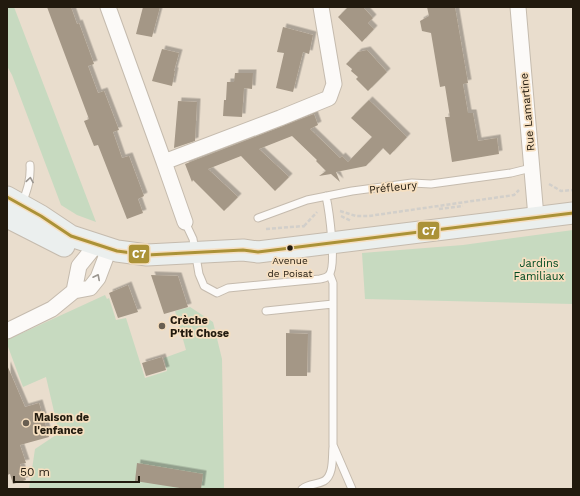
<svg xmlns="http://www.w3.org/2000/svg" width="580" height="496" viewBox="0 0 580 496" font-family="'Work Sans',sans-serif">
	<defs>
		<filter id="shadow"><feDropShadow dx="3.5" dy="-3.5" stdDeviation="0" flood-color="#0004"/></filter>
	</defs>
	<rect width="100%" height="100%" fill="#e9ddcd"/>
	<!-- green -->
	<path fill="#c7dac0" d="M7 7H14L96 222 77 215 61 205 12 75 7 66Z
		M573 230V304L365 299 362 253 463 245Z
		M105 295 107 299 109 298 116 320 126 318 145 378 167 371 164 358 186 350 175 311 190 307 213 322 222 359 224 489H29L35 449 59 433 46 377 23 387 7 344V340Z"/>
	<!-- building -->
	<path fill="#a49786" filter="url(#shadow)" d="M47 7H71L77 24 79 23 94 64 88 66 98 93 104 91 119 130 113 132 122 158 129 156 144 196 138 199 143 213 127 219 98 145 94 146 84 121 89 119Z
		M143 7H160L152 37 136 34Z
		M348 7H363L373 18 368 23 374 29 362 42 338 17Z
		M427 7H455L468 83 463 84 468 113H473L478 141 497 138 499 154 452 162 445 117H450L445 86 440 87 431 33 422 31 420 21 429 16Z
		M283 27 313 35 309 54 303 52 293 92 276 88 284 53 277 52Z
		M162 49 179 53 174 71H175L172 86 152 81Z
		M367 50 387 72 368 91 356 79 358 77 351 71 352 69 346 64 358 52Z
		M235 73H253L252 89 244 88 242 117 223 116 224 100H226L227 82H234Z
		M369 100 407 137 390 155 383 148 366 166 336 172 340 182 331 174 319 176 326 171 316 161 317 160 292 136 259 149 289 177 275 191 241 156 208 169 238 197 224 211 193 180 192 182 185 164 314 114 318 125 310 129 340 158 342 156 348 162 372 137 351 118Z
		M178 101 197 102 195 141 174 148Z
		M151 275 178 276 188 307 164 314Z
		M128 285 138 312 118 318 109 293Z
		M286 333 308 334 307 376H286Z
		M162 357 166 370 146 376 142 363Z
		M7 365 25 407 39 403 49 437 20 445 26 463 20 464 26 480 13 484 10 474 7 475Z
		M137 463 203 474 201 489H186L135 481Z"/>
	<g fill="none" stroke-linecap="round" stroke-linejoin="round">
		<defs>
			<path id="lane" d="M22 204C27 190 31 180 30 165
				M258 218 307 200 352 191 412 183 431 184 511 173 531 168
				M185 222 193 239 199 274 204 286 217 293 228 288 320 279C324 278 327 278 329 275 337 266 329 210 326 196
				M330 275 333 283V445L352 489
				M266 311 333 304
				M302 489C310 483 317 485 324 481 334 475 332 457 333 447"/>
			<path id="street" d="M108 7 164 162 280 118 329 98 334 84 321 7
				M518 7 536 217
				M164 162 185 222
				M74 291 79 266 96 245
				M7 331 52 309 74 291 90 288 98 278 109 249"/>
			<path id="secondary" d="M7 197 41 216 71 236 117 251 147 255 243 250 258 252 573 213
				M7 217 64 246"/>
		</defs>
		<!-- lane casing -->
		<use href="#lane" stroke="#c5bbae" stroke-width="9"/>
		<!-- street casing -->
		<use href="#street" stroke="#c5bbae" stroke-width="17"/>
		<!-- secondary casing -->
		<use href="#secondary" stroke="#c5bbae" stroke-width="23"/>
		<!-- path -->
		<path stroke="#d2cfca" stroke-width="2.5" stroke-dasharray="4 2" stroke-linecap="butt" d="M549 184 561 191 573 190
			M439 209 463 206
			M340 211 356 216H369L514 195 519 190
			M341 216 351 221
			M304 226 317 212
			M266 229 304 226 303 227"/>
		<!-- lane -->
		<use href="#lane" stroke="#fcfaf8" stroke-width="7"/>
		<!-- street -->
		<use href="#street" stroke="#fcfaf8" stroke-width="15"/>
		<!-- secondary -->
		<use href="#secondary" stroke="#ebefee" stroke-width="21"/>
		<defs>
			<path id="bus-1" d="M7 197 41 216 71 236 117 251 147 255 243 250 258 252 573 213"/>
		</defs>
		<!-- bus-1 casing -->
		<use href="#bus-1" stroke="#f6dfc0" stroke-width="6"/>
		<!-- bus-1 -->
		<use href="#bus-1" stroke="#ab9237" stroke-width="3"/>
	</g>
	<!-- one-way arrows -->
	<defs><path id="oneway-chevron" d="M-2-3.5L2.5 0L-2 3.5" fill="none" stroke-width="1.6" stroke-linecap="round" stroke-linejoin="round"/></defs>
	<g stroke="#9a958f">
		<use href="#oneway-chevron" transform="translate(30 180) rotate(-81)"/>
		<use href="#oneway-chevron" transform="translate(97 277) rotate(-63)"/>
	</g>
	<!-- markers -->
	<circle fill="#221a0e" stroke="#f6dfc0" stroke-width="1.5" cx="290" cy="248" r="3.5"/>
	<g fill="#685e51" stroke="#f6dfc0" stroke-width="1.5">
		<circle cx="162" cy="326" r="4"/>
		<circle cx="26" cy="423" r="4"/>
	</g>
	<g text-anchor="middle" stroke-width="3.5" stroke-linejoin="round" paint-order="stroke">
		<!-- bus labels -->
		<g font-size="10" fill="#221a0e" stroke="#f6dfc0">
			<text x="290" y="264">Avenue<tspan x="290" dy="13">de Poisat</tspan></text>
		</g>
		<!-- street labels -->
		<g font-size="11" fill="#221a0e" stroke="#f6dfc0">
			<text transform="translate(527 112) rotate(-95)" y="4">Rue Lamartine</text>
			<text transform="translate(393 187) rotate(-6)" y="4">Préfleury</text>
		</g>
		<!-- park labels -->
		<g font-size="11" fill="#004a20" stroke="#f6dfc0">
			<text x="539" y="267">Jardins<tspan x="539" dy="13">Familiaux</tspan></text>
		</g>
		<!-- poi labels -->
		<g font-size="11" font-weight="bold" fill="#221a0e" stroke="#f6dfc0" text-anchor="start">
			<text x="170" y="324">Crèche<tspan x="170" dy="13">P'tit Chose</tspan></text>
			<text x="34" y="421">Maison de<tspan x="34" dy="13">l'enfance</tspan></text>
		</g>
	</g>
	<g stroke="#f6dfc0" stroke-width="1.5">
		<rect x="417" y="221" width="23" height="19" rx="4" fill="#ab9237"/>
		<rect x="128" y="244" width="22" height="20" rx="4" fill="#ab9237"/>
	</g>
	<g font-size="11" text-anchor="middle" font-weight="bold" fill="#fff">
		<text x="429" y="235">C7</text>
		<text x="139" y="258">C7</text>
	</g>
	<!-- border -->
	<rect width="580" height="496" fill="none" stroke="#221a0e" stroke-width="16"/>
	<!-- scale -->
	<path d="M14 476v6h125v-6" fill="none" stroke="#221a0e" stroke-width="2"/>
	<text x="20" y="476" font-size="12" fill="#221a0e" stroke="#f6dfc0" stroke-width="3" paint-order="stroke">50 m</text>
</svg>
